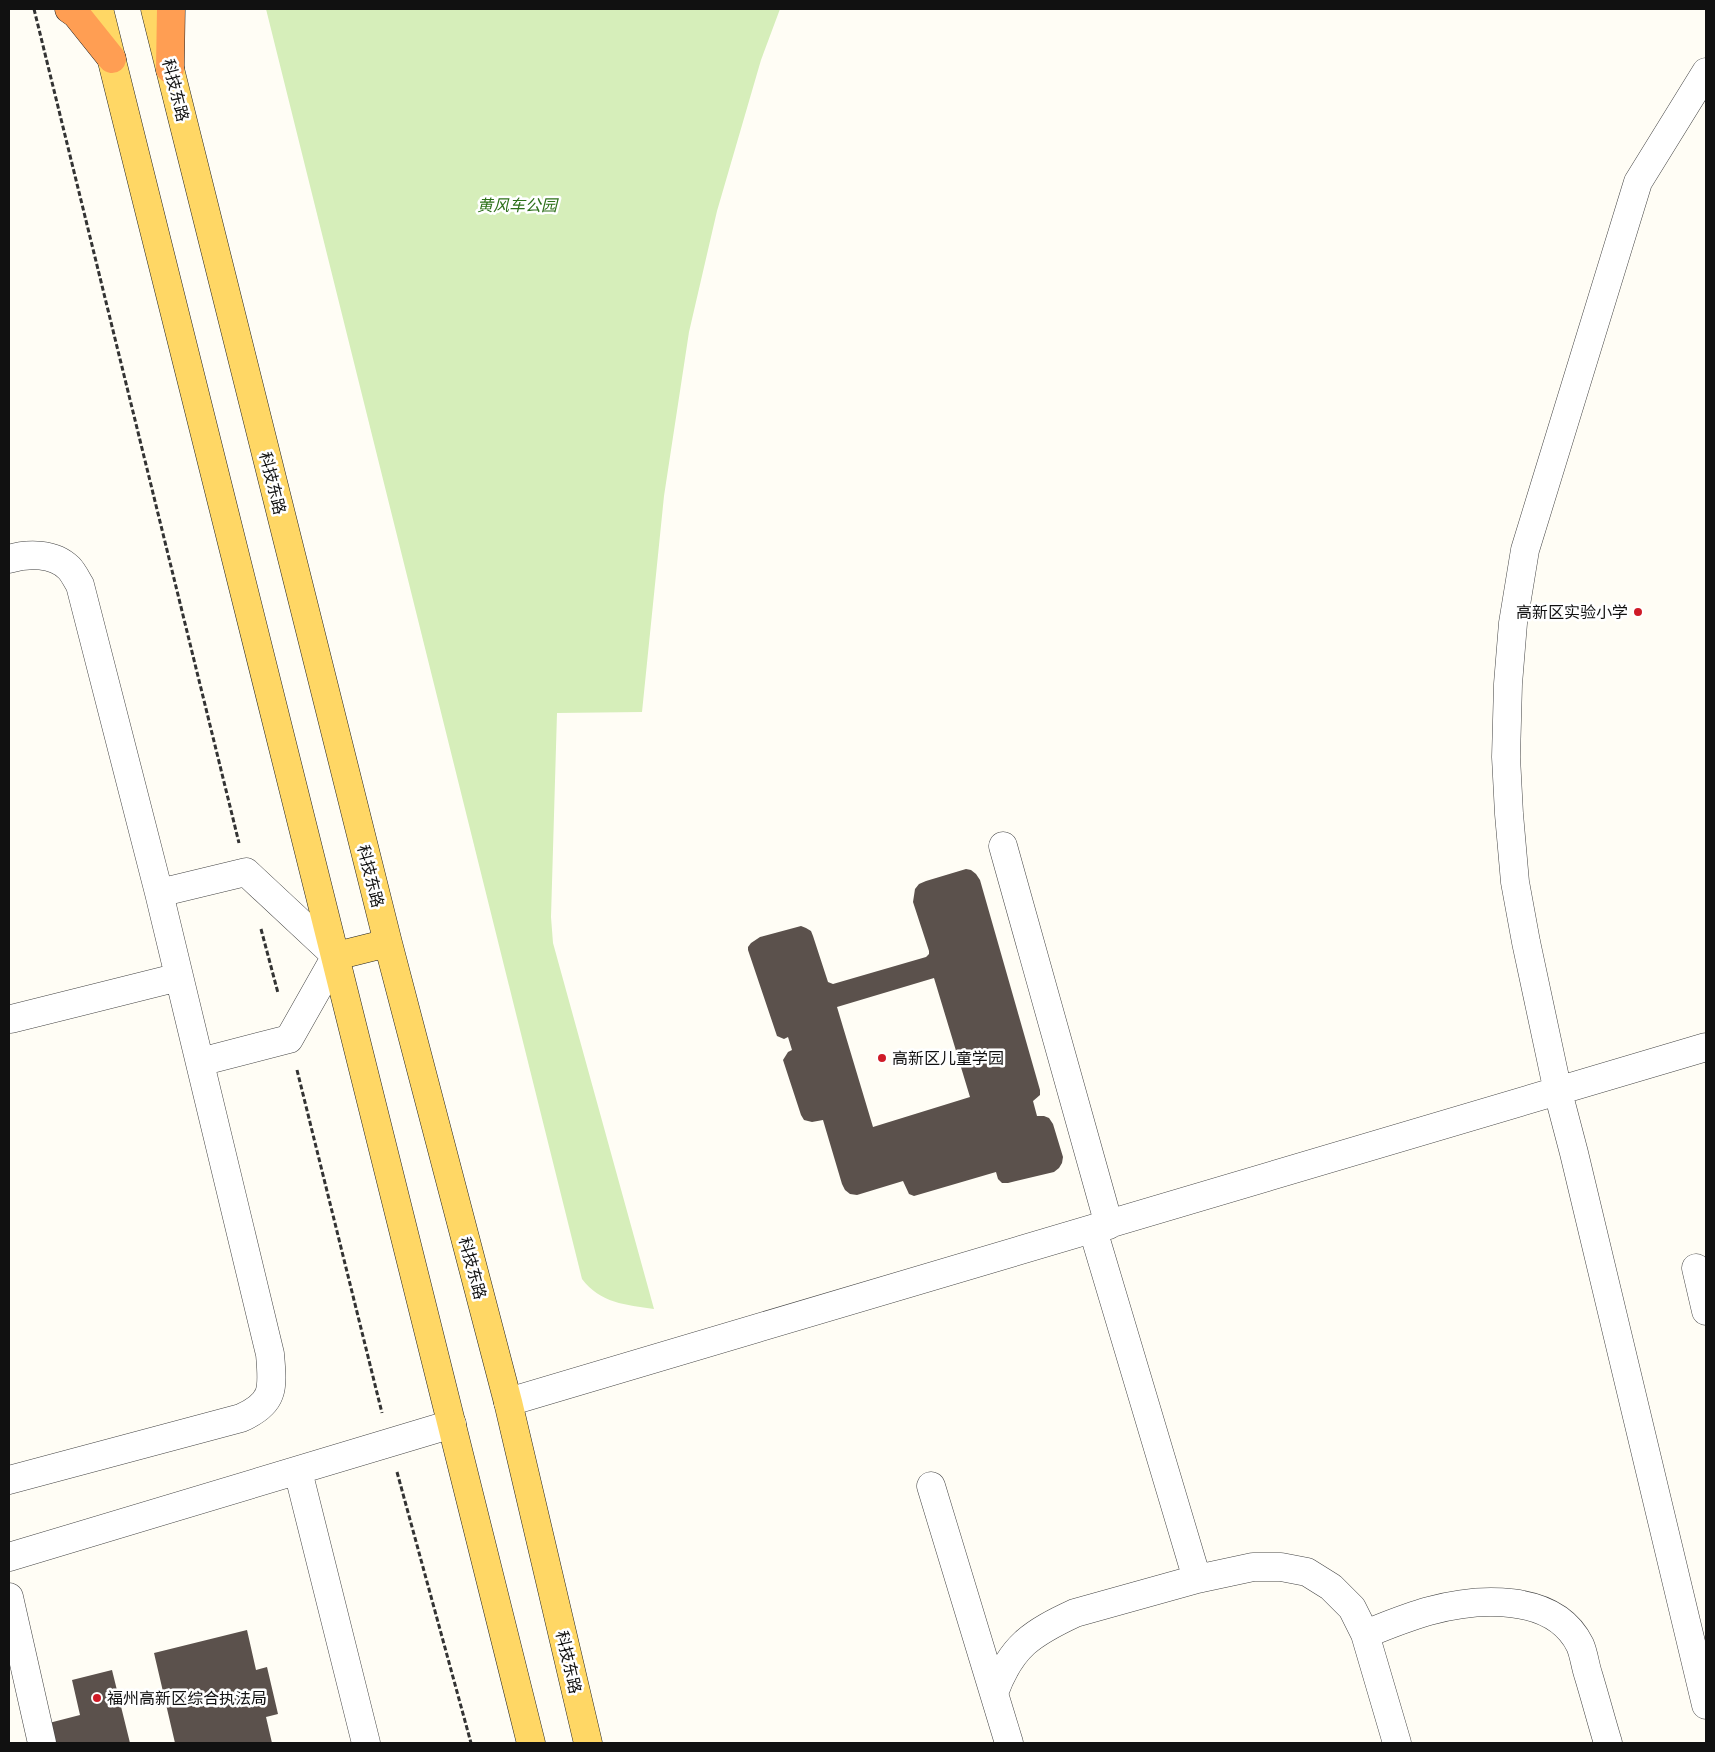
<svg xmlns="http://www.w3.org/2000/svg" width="1715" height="1752" viewBox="0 0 1715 1752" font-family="'IBM Plex Serif','Noto Sans SC',serif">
	<rect width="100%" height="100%" fill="#fffdf5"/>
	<!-- green -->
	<path fill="#d6eeba" d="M266 9H780L761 60 717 211 689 332 664 496 642 712 557 713 551 917 553 943 654 1309C626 1305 600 1303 582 1279Z"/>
	<!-- building -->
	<path fill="#5b514c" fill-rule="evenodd" d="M966 869 971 870 976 874 980 880 1040 1090V1095L1033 1101 1037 1116H1044L1049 1118 1053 1124 1063 1157 1062 1163 1059 1168 1054 1172 1008 1183H1002L998 1179 996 1172 914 1196 909 1194 903 1181 857 1195 850 1194 845 1190 842 1184 823 1120 812 1122 804 1120 801 1115 783 1060 788 1052 792 1050 788 1037 784 1039 777 1036 748 950V947L751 943 760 937 801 926 806 928 811 931 813 936 828 982 833 984 926 957 929 954V951L913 902 915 889 919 884 926 881ZM934 978 970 1097 873 1127 837 1007Z
		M247 1630 256 1670 267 1667 278 1714 266 1717 272 1743H175L154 1653Z
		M112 1670 130 1743H54L49 1723 80 1715 72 1680Z"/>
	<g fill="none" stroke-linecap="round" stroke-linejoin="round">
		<defs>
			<path id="minor" d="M1706 72 1638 182 1525 550 1513 623 1508 684 1506 757 1509 814 1515 882 1526 942 1558 1092 1574 1153 1706 1705
				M9 559C28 553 54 553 69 568 73 572 77 580 80 585L159 893 270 1354C273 1388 275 1403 241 1418L9 1480
				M1003 846 1109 1225
				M159 893 246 872 336 956 289 1039 200 1062
				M11 1019 179 977
				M1093 1230 1197 1579
				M1696 1268 1706 1311
				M508 1402 1706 1047
				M298 1471 366 1743
				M931 1486 1009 1743
				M9 1557 452 1424
				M9 1597 42 1743
				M1365 1634C1386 1626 1407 1617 1429 1611 1476 1598 1554 1592 1580 1645 1584 1654 1585 1665 1588 1674 1595 1697 1601 1720 1608 1743
				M994 1693C1011 1646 1032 1633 1075 1613L1197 1579 1253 1567H1281L1307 1572 1331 1587 1352 1608 1365 1634 1397 1743"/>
			<path id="major" d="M99 9 531 1743
				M155 9 388 943 508 1402 588 1743
				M336 956 388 943"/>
			<path id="highway" d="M69 9 76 14 112 59
				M170 69 171 9"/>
		</defs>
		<!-- minor casing -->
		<use href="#minor" stroke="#444" stroke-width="29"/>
		<!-- major casing -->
		<use href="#major" stroke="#222" stroke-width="29"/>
		<!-- highway casing -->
		<use href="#highway" stroke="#222" stroke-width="29"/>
		<!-- path -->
		<path stroke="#333" stroke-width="3" stroke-dasharray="5 2.5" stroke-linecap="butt" d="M34 9 239 843
			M261 929 278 993
			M297 1070 382 1413
			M397 1472 471 1743"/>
		<!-- minor -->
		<use href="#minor" stroke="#fff" stroke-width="28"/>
		<!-- major -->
		<use href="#major" stroke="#ffd765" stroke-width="28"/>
		<!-- highway -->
		<use href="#highway" stroke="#ff9e53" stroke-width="28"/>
	</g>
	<!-- markers -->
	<g fill="#cf1b27" stroke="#fff" stroke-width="2">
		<circle cx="1638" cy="612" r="5"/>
		<circle cx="882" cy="1058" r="5"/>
		<circle cx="97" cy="1698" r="5"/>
	</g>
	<g text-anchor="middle" stroke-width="5" stroke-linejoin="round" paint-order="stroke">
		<!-- street labels -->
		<g font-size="16" fill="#111" stroke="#fff">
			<text transform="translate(176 90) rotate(76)" y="6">科技东路</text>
			<text transform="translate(273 483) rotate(76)" y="6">科技东路</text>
			<text transform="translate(371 876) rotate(76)" y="6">科技东路</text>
			<text transform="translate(473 1268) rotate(75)" y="6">科技东路</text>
			<text transform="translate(569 1662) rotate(77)" y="6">科技东路</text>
		</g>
		<!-- park labels -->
		<g font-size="16" font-style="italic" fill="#2d701a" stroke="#fff">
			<text x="517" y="211">黄风车公园</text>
		</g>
		<!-- poi labels -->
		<g font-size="16" fill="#111" stroke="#fff" text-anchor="start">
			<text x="1628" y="618" text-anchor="end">高新区实验小学</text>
			<text x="892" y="1064">高新区儿童学园</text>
			<text x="107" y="1704">福州高新区综合执法局</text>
		</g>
	</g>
	<!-- border -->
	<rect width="1715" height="1752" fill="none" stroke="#111111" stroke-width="20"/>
</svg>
